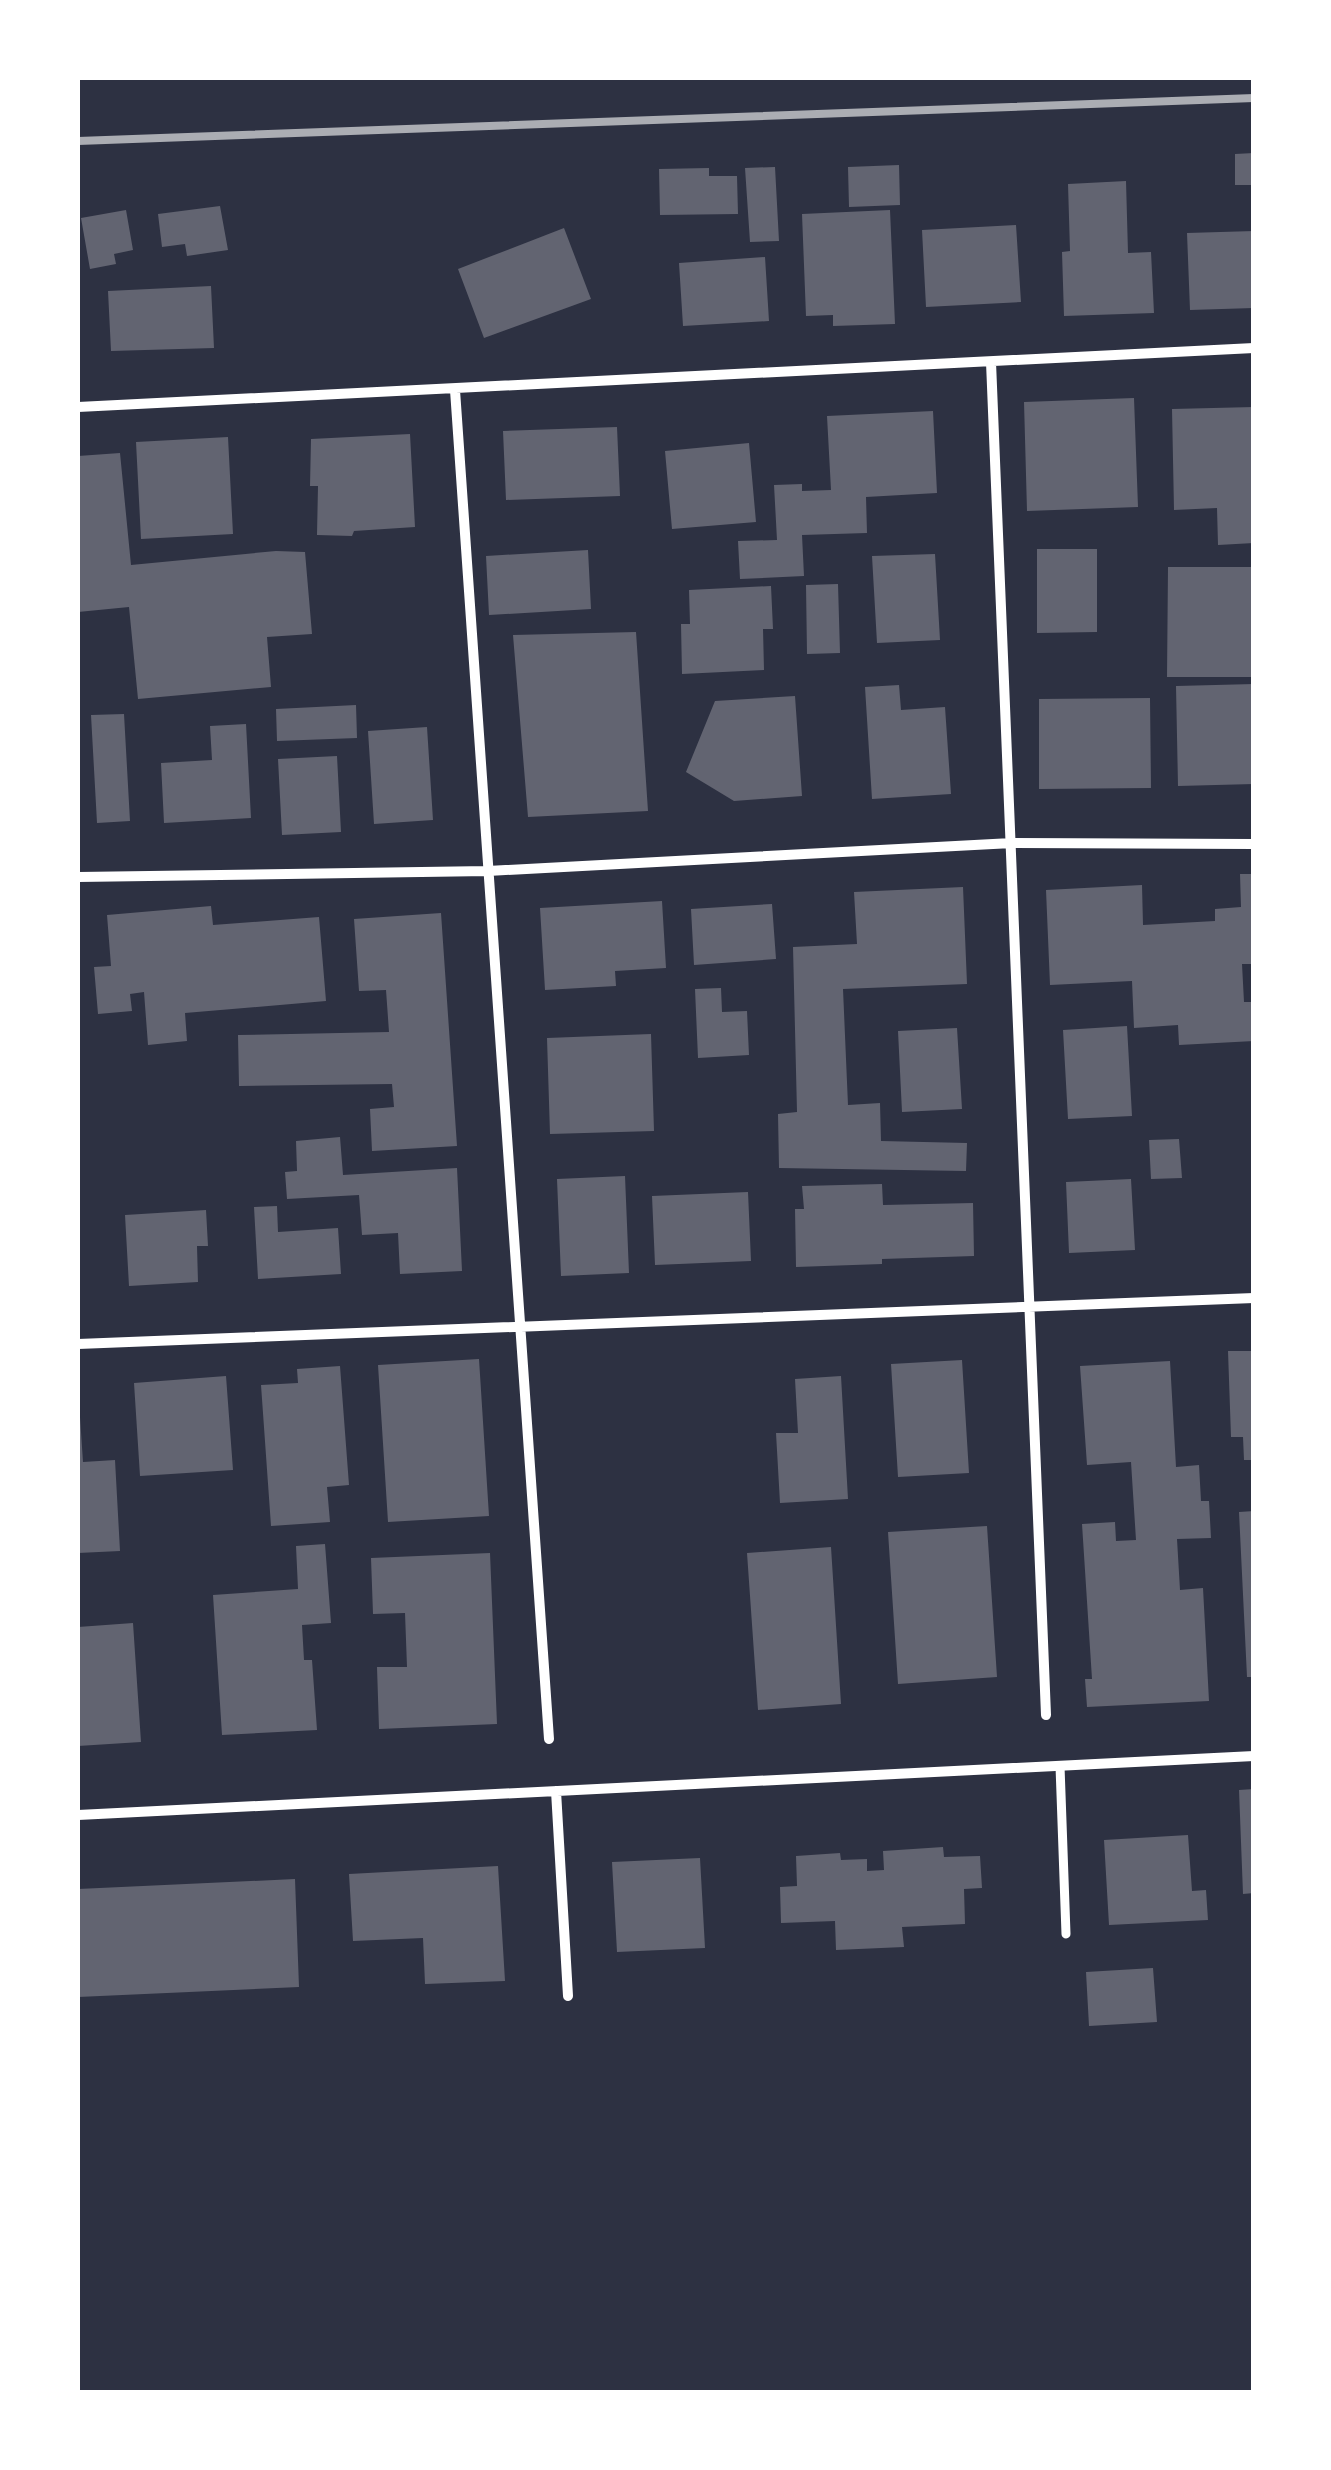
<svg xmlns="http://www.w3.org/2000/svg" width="1331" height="2470" viewBox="0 0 1331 2470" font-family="Overpass,sans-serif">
	<rect width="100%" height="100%" fill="#2d3142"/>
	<!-- building -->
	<path fill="#626471" d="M1254 153V185H1235V154Z
		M899 165 900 205 849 207 848 167Z
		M775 167 779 241 750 242 745 168Z
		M709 168V176H737L738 214 660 215 659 169Z
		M1126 181 1128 253 1151 252 1154 313 1064 316 1062 252 1070 251 1068 184Z
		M220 206 228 250 187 256 185 244 162 247 158 214Z
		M126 210 133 250 114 254 116 264 90 269 81 218Z
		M890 210 895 324 833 326V315L806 316 802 214Z
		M1016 225 1021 302 926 307 922 230Z
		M564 228 591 299 484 338 458 269Z
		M1254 231V308L1190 310 1187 233Z
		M765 257 769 321 683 326 679 263Z
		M211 286 214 348 111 351 108 291Z
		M1134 398 1138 507 1027 511 1024 402Z
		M1254 407V543L1218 545 1217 508 1174 510 1172 409Z
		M933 411 937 493 866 497 867 533 802 535 804 576 740 579 738 541 777 540 774 485 802 484V491L831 490 827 416Z
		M617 427 620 496 506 500 503 431Z
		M410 434 415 527 354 531 352 536 317 535 318 486H310L311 439Z
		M228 437 233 534 141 539 136 442Z
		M749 443 756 522 672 529 665 451Z
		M120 453 131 565 276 551 305 552 312 634 267 637 271 687 138 699 129 607 78 612V456Z
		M1037 549H1097V632L1037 633Z
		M588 550 591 609 489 615 486 556Z
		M935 554 940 640 877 643 872 556Z
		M1168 567H1254V677H1167Z
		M838 584 840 653 807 654 806 585Z
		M771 586 773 629H763L764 670 682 674 681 624H690L689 590Z
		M636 632 648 811 528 817 513 635Z
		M1254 684V784L1178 786 1176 686Z
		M899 685 901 710 945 707 951 794 872 799 865 687Z
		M795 696 802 796 734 801 686 772 715 701Z
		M1150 698 1151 788 1039 789V699Z
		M356 705 357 738 277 741 276 709Z
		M124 714 130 821 97 823 91 715Z
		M246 724 251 818 164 823 161 763 212 760 210 726Z
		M427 727 433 820 374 824 368 731Z
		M337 756 341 832 282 835 278 759Z
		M1240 874H1254V964H1242L1244 1002H1254V1041L1179 1045 1178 1025 1134 1028 1132 981 1050 985 1046 890 1142 885 1143 925 1215 921V909L1241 907Z
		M963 887 967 984 843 989 848 1105 880 1103 881 1141 967 1143 966 1171 779 1168 778 1114 797 1112 793 947 857 944 854 892Z
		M662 901 666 968 615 971 616 986 545 990 540 908Z
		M772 904 776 959 694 965 691 909Z
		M211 906 213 925 319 917 326 1001 185 1013 187 1041 148 1045 144 992 130 994 132 1011 98 1014 94 967 111 966 107 915Z
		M441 913 457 1146 372 1151 370 1109 394 1107 392 1084 239 1086 238 1035 389 1032 386 990 359 991 354 919Z
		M721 988 722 1012 747 1011 749 1055 698 1058 695 989Z
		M1127 1026 1132 1116 1068 1119 1063 1030Z
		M957 1028 962 1109 902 1112 898 1031Z
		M651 1034 654 1131 550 1134 547 1038Z
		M340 1137 343 1175 457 1168 462 1271 400 1274 398 1233 362 1235 359 1195 287 1199 285 1172 297 1171 296 1141Z
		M1179 1139 1182 1178 1151 1179 1149 1140Z
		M625 1176 629 1273 561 1276 557 1179Z
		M1131 1179 1135 1250 1069 1253 1066 1182Z
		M882 1184 883 1205 973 1203 974 1256 882 1259V1264L796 1267 795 1209H804L802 1186Z
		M748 1192 751 1261 655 1265 652 1196Z
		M277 1206 278 1232 338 1228 341 1274 258 1279 254 1207Z
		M206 1210 208 1246H197L198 1282 129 1286 125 1215Z
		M1228 1351H1254V1460H1244L1243 1437H1231Z
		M479 1359 489 1516 388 1522 378 1365Z
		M962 1360 969 1473 898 1477 891 1364Z
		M1170 1361 1176 1467 1199 1465 1201 1501H1209L1211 1538 1177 1539 1180 1590 1203 1588 1209 1701 1087 1707 1085 1679H1092L1082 1524 1115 1522 1116 1541 1136 1540 1131 1462 1087 1465 1080 1366Z
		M340 1366 349 1485 327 1487 330 1522 271 1526 261 1385 298 1383 297 1369Z
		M226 1376 233 1470 140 1476 134 1383Z
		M841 1376 848 1499 780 1503 776 1433H798L795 1379Z
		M78 1417H80L83 1462 115 1460 120 1551 78 1553Z
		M1254 1511V1677H1247L1239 1512Z
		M987 1526 997 1677 898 1684 888 1532Z
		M325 1544 331 1623 302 1625 304 1660H312L317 1730 222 1735 213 1595 298 1589 296 1546Z
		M831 1547 841 1704 758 1710 747 1553Z
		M490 1553 497 1724 379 1729 377 1667H407L405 1613 373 1614 371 1558Z
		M133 1623 141 1742 78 1746V1627Z
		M1254 1789V1893L1243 1894 1239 1790Z
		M1188 1835 1192 1891 1206 1890 1208 1920 1109 1925 1104 1840Z
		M943 1847 944 1857 980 1856 982 1888 964 1889 965 1924 902 1927 904 1947 836 1950 835 1921 781 1923 780 1887 797 1886 796 1856 840 1853 841 1860 867 1859V1871L884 1870 883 1851Z
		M700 1858 705 1948 617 1952 612 1862Z
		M498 1866 505 1981 425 1984 423 1938 353 1941 349 1874Z
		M295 1879 299 1987 78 1997V1889Z
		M1153 1968 1157 2022 1089 2026 1086 1972Z"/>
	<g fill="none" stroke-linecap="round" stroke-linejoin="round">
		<!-- pedestrian -->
		<path stroke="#fff" stroke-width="9" d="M1060 1766 1066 1934"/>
		<!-- minor -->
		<path stroke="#fff" stroke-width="10" d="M991 362 1046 1715
			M455 390 549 1739
			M78 407 1254 348
			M78 877 488 871 1012 843 1254 844
			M78 1344 1254 1298
			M556 1791 568 1996
			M78 1815 1254 1756"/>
		<!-- rail -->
		<path stroke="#abadb3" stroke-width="8" d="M78 141 1254 98"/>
	</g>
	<!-- border -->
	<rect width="1331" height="2470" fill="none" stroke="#ffffff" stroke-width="160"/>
</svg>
